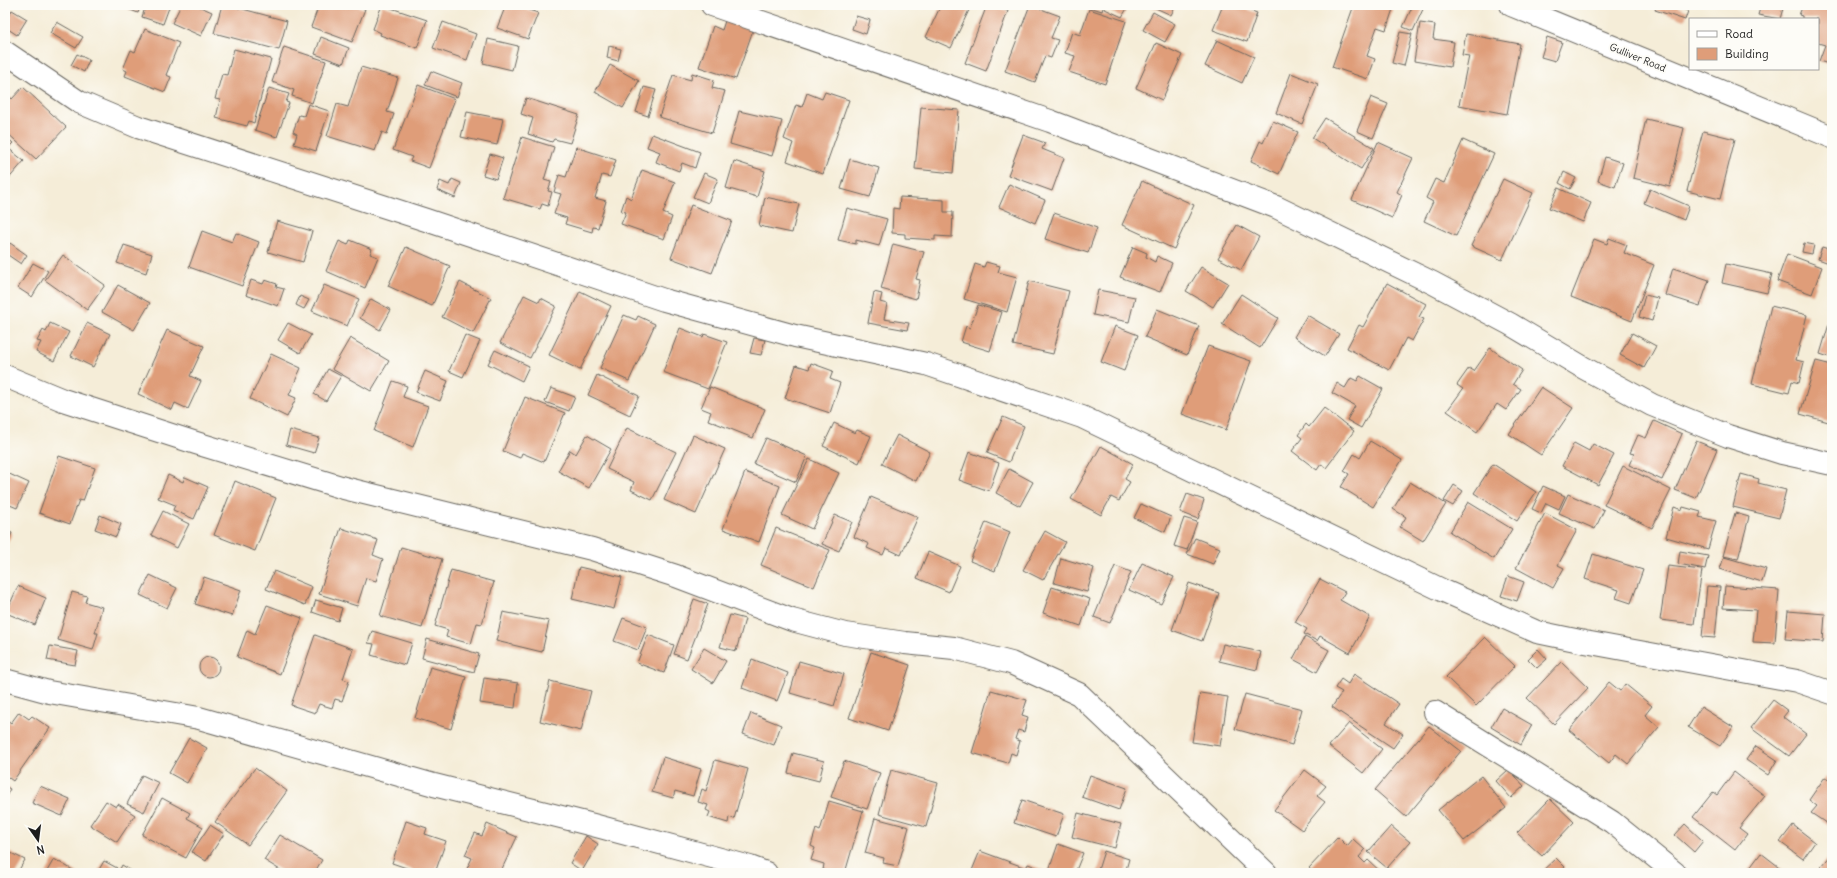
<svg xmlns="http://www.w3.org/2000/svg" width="1837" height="878" viewBox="0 0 1837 878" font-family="Delius,sans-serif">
	<rect width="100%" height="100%" fill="#fdfcf7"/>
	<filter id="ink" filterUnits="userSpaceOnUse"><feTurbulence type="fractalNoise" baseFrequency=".025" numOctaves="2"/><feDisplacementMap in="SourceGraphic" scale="8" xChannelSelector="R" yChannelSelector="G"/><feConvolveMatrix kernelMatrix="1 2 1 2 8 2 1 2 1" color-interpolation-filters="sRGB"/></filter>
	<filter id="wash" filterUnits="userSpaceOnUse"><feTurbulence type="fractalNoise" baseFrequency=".012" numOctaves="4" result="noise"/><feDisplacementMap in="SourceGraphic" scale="16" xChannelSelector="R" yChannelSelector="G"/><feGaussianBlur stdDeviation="0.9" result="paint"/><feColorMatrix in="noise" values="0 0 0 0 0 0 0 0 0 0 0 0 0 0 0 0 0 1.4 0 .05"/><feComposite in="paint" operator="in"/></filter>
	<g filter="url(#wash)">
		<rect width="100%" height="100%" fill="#f5edd8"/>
		<g id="blocks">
			<!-- building -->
			<path fill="#df9d79" d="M118 5H141L138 13Z
				M146 5H170L163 24 142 17Z
				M181 5H196L212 12 201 36 172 23Z
				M222 5H228L287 21 279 50 214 33Z
				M319 5H354L365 9 352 42 311 27Z
				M382 5 427 20 417 48 380 35 381 33 373 29Z
				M506 5H514L538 13 528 39 497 28Z
				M941 5H965L970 8 951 48 926 37Z
				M987 5H993L1008 11 986 71 965 63Z
				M1030 5 1060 16 1051 38 1058 40 1051 58 1045 56 1035 82 1005 71Z
				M1083 5H1104L1102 11Z
				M1107 5H1129L1122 17 1105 9Z
				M1149 5H1176L1171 15Z
				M1223 5H1236L1257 13 1247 42 1213 30Z
				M1354 5H1380L1393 9 1386 30 1377 27 1367 56 1375 59 1368 79 1332 67Z
				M1413 5 1424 7 1413 31 1403 27Z
				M1657 5H1679L1678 7 1688 11 1685 20 1655 10Z
				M1761 5H1784L1780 19 1758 15Z
				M1803 5H1832V65L1819 61 1825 45 1818 43V19H1802V16L1799 15Z
				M1089 9 1126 21 1105 84 1069 72 1075 56 1065 53 1072 32 1080 35Z
				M12 10 27 19 17 35 5 27V21Z
				M1153 12 1175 24 1165 42 1143 30Z
				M856 16 870 20 866 34 852 29Z
				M725 21 753 30 736 79 699 67 713 26 722 30Z
				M57 22 83 37 76 48 50 33Z
				M443 22 476 34 467 60 433 48Z
				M1420 23 1435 25 1433 39 1454 42 1450 67 1414 61Z
				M145 29 179 43 166 75 171 77 165 92 125 76 127 71 123 69 131 50 135 52Z
				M1400 32 1412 34 1404 66 1392 63Z
				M1466 34 1520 44 1507 114 1459 105 1469 56 1462 55Z
				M321 37 349 48 343 64 315 54Z
				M1547 37 1562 42 1555 61 1541 57Z
				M488 39 518 46 512 70 483 63Z
				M1217 40 1254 57 1242 83 1205 66Z
				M1156 43 1182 55 1162 100 1136 88Z
				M609 46 621 49 618 61 607 58Z
				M284 47 326 61 312 103 292 96 294 90 272 82Z
				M234 49 271 59 254 123 249 121 247 126 216 118 220 100 215 99 222 74 227 75Z
				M77 54 89 60 84 72 71 65Z
				M610 65 639 81 623 108 595 92Z
				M361 67 398 78 387 112 394 114 387 134 382 132 375 151 327 136 337 104 348 107Z
				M431 71 462 83 457 97 425 85Z
				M692 73 714 80 712 88 725 91 712 133 659 117 673 75 691 80Z
				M1291 73 1318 84 1302 124 1276 113Z
				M418 85 455 99 429 168 410 161 412 157 393 150Z
				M23 87 66 127 36 159 5 131V96L7 94 12 99Z
				M644 87 656 90 648 116 636 112Z
				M269 88 289 94 286 102 289 103 277 137 255 130Z
				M825 92 849 100 823 174 787 161 793 143 784 139 796 105 802 107 807 93 822 99Z
				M1371 97 1388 104 1373 138 1357 131Z
				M526 98 579 115 570 143 554 139 552 142 528 134 533 118 521 114Z
				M308 104 329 111 316 151 294 144 297 134 293 132 299 115 304 116Z
				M921 107 959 110 953 173 915 169Z
				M739 111 782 121 772 156 730 144Z
				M467 112 503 119 497 145 461 137Z
				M1325 118 1374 148 1361 169 1312 138Z
				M1646 119 1684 128 1670 187 1633 178Z
				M1273 121 1298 132 1279 174 1251 161 1260 141 1263 143Z
				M1703 131 1735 139 1720 199 1687 191Z
				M652 134 700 152 695 168 682 163 679 171 656 162 660 152 647 147Z
				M1023 135 1045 143 1042 149 1064 158 1052 191 1008 175Z
				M5 136 13 143 8 148 24 161 5 183Z
				M522 137 554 147 544 180 551 182 548 191 552 192 548 206 542 204 540 209 503 198Z
				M1463 140 1494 154 1456 236 1424 221 1433 202 1426 198 1435 179 1444 183Z
				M1378 142 1413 158 1397 192 1402 195 1392 218 1352 200Z
				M576 147 616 160 610 177 602 175 595 198 606 201 598 228 593 227 592 232 565 224 567 218 554 214 561 194 554 192 559 175 566 177Z
				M490 154 503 158 496 179 483 175Z
				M1605 157 1623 163 1615 187 1598 181Z
				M850 159 879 168 870 197 841 189Z
				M734 161 765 171 757 197 726 188Z
				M642 170 675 182 663 213 672 217 664 239 621 224 626 212 621 211 626 196 631 199Z
				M1564 172 1576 178 1570 189 1559 183Z
				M704 173 718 179 708 203 693 197Z
				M452 179 461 183 455 198 437 190 440 181 449 185Z
				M1503 179 1533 193 1502 260 1471 246Z
				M1142 181 1194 205 1174 249 1122 225Z
				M1009 184 1045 200 1035 223 999 207Z
				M1558 188 1591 203 1583 222 1549 208Z
				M1650 189 1689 206 1684 220 1644 203Z
				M765 197 799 204 792 233 759 226Z
				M900 197 944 200V212H953L952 237 935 236V240L905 238V234L892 233 893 208 899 209Z
				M691 205 732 221 712 273 671 258Z
				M847 208 887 219 879 246 856 240V244L838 240Z
				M1054 213 1097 228 1088 253 1045 239Z
				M277 221 312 231 303 262 268 252Z
				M1237 225 1259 237 1241 270 1218 258Z
				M202 231 232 242 236 233 259 242 242 286 189 267Z
				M1609 238 1627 245 1624 253 1654 265 1632 321 1571 297 1594 239 1607 244Z
				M350 240 372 249 370 254 378 257 365 288 326 271 339 241 348 245Z
				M10 243 27 255 21 264 5 253Z
				M1804 243 1814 245 1812 254 1802 252Z
				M893 244 924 252 916 279 920 280 916 299 881 289Z
				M124 245 152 254 146 273 117 263Z
				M406 247 450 266 432 306 388 286Z
				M1133 247 1147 253 1146 257 1155 262 1157 256 1172 263 1160 292 1120 277Z
				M1822 247 1832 250V264L1818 259Z
				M1787 254 1822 267 1812 294 1777 281Z
				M63 255 105 285 87 310 45 280Z
				M986 262 1000 266 998 272 1017 277 1007 312 964 299 975 264 984 267Z
				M33 263 48 271 32 297 18 288Z
				M1726 264 1772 274 1767 293 1722 283Z
				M1201 267 1228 283 1213 307 1186 291Z
				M1673 268 1709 280 1700 306 1665 295Z
				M251 280 263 284 265 280 277 284 276 287 284 289 278 306 246 295Z
				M1029 281 1069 291 1053 354 1013 345Z
				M460 282 491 298 473 333 442 317Z
				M1387 283 1426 304 1419 317 1424 319 1412 341 1406 338 1389 370 1347 348 1359 325 1363 327Z
				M118 285 150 303 134 330 102 312Z
				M324 285 359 299 347 326 312 311Z
				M1098 290 1135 297 1129 322 1093 315Z
				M580 291 611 306 580 370 549 355Z
				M874 292 882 294 880 302 887 304 884 319 909 323 907 330 868 323Z
				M1241 294 1278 318 1260 348 1222 324Z
				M524 295 539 302 541 298 556 306 530 358 500 343Z
				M1645 295 1658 298 1652 321 1639 317Z
				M300 296 309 300 304 309 296 305Z
				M371 299 391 310 380 330 360 318Z
				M978 305 1002 312 990 351 961 342 966 326 970 328Z
				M1771 306 1807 315 1796 360 1804 362 1799 383 1792 381 1789 393 1752 384Z
				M1157 309 1199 326 1187 355 1145 337Z
				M624 315 636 320 638 316 655 324 629 381 600 368Z
				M1307 315 1339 334 1325 356 1294 337Z
				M50 323 69 332 54 361 36 352 41 342 37 341 43 330 46 332Z
				M87 323 110 334 93 367 71 356Z
				M288 323 311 335 300 353 278 340Z
				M1829 324 1832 325V358L1820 354Z
				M1115 326 1138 335 1124 371 1101 362Z
				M680 328 703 337 704 334 727 342 708 389 663 372Z
				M167 330 204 346 190 376 201 381 188 409 175 403 172 410 138 394Z
				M1632 333 1656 346 1644 368 1620 355Z
				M465 335 480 341 463 377 449 371Z
				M350 338 389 361 371 391 332 369Z
				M754 338 765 340 761 355 750 353Z
				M1208 346 1251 361 1226 430 1182 414Z
				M1490 348 1522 370 1513 384 1521 389 1506 410 1497 404 1477 432 1447 411 1463 389 1457 385 1469 368 1474 371Z
				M495 350 529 366 522 381 488 364Z
				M271 354 301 368 289 395 296 398 287 417 250 399Z
				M1816 361 1832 365V423L1800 414Z
				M811 363 833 371 830 379 840 383 830 413 785 398 796 365 809 369Z
				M328 369 341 376 326 401 314 394Z
				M425 371 448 381 440 401 416 392Z
				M597 375 639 396 630 415 588 395Z
				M1360 376 1383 389 1361 428 1347 420 1355 406 1332 393 1337 383 1345 388 1351 378 1357 381Z
				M393 381 407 386 403 397 428 406 413 447 374 431Z
				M710 387 765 409 753 438 708 420 711 412 701 408Z
				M1541 387 1573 408 1541 455 1509 434Z
				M551 388 575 397 569 411 545 402Z
				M525 397 565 413 544 462 522 453 520 458 503 451Z
				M1324 408 1354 431 1326 468 1321 464 1317 470 1292 451 1302 438 1298 435 1306 424 1309 427Z
				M1003 417 1024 426 1009 462 987 453Z
				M1654 421 1682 434 1662 480 1629 465 1634 454 1630 453 1638 435 1646 438Z
				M834 423 855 433 857 430 871 436 859 463 823 446Z
				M627 428 676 452 652 500 631 490 634 482 607 469Z
				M290 430 319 438 314 453 286 445Z
				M587 435 611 449 589 488 558 471 570 450 576 454Z
				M693 435 725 449 696 514 664 500Z
				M897 435 930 452 916 481 882 464Z
				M766 438 807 456 796 482 754 464Z
				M1370 441 1402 460 1373 507 1341 487 1349 474 1344 471 1354 454 1360 458Z
				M1696 441 1717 449 1696 498 1675 490Z
				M1574 443 1589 451 1593 444 1614 455 1598 485 1562 466Z
				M1101 446 1133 464 1125 479 1130 482 1119 501 1111 497 1101 515 1071 499Z
				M969 452 999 463 989 491 959 480Z
				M59 456 95 468 83 501 79 500 70 524 39 513Z
				M809 459 839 473 812 529 782 515Z
				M1493 464 1536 492 1517 521 1474 493Z
				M1623 466 1671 490 1652 528 1604 505Z
				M1009 469 1033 482 1020 506 996 493Z
				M5 472 29 483 17 508 5 503Z
				M745 472 780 486 759 542 723 529Z
				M1741 474 1759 479 1758 483 1786 490 1779 518 1733 507Z
				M168 475 183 482 185 477 208 487 194 519 173 510 175 505 158 498Z
				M235 481 276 498 255 551 214 535Z
				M1410 482 1446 504 1423 541 1400 527 1406 517 1393 509Z
				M1454 485 1463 491 1453 506 1444 501Z
				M1543 486 1565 496 1559 509 1546 503 1541 513 1532 509Z
				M1187 494 1204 500 1198 519 1180 512Z
				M1568 494 1604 510 1595 529 1559 513Z
				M871 497 918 517 901 555 886 548 883 555 867 548 869 544 854 537Z
				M1468 502 1512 529 1494 559 1450 532Z
				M1141 504 1171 517 1165 532 1134 518Z
				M1674 507 1682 510 1683 507 1701 512 1699 517 1716 521 1708 549 1666 537Z
				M163 511 189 524 177 548 151 535Z
				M1545 513 1577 530 1558 565 1564 568 1553 588 1516 568Z
				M1735 513 1749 517 1738 559 1723 556Z
				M100 515 121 524 116 537 95 529Z
				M835 515 852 522 839 551 822 544Z
				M1184 518 1197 522 1187 550 1174 546Z
				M986 522 1010 532 995 571 970 561Z
				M341 528 378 540 373 555 383 559 376 581 366 578 357 606 319 594Z
				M776 528 830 550 814 587 761 565Z
				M5 530 12 533 5 549Z
				M1045 531 1065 542 1043 580 1023 570Z
				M1195 538 1220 548 1213 564 1187 554Z
				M401 547 442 559 422 628 380 616Z
				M1680 551 1708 556 1705 569 1678 564Z
				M928 552 960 566 949 592 917 578Z
				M1593 554 1643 570 1631 603 1616 598 1619 590 1585 579Z
				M1724 557 1766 569 1762 582 1720 569Z
				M1061 558 1094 568 1087 592 1054 583Z
				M1142 563 1174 577 1161 604 1129 590Z
				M1115 566 1131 572 1110 623 1094 617Z
				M1668 566 1702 570 1694 624 1660 620Z
				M579 567 622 577 614 609 572 599Z
				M451 570 494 582 482 624 477 623 471 644 446 637 448 630 435 626Z
				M274 571 312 587 305 605 266 589Z
				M150 575 177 588 167 608 140 595Z
				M1508 576 1524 582 1517 601 1501 596Z
				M204 577 241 590 232 616 195 604Z
				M1320 579 1345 592 1340 600 1370 617 1350 653 1320 636 1317 641 1304 634 1307 629 1295 622Z
				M1189 583 1219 593 1202 641 1172 630Z
				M18 586 46 598 35 625 6 613Z
				M1707 586 1720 587 1715 638 1702 637Z
				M1725 586 1779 590 1775 643 1753 642 1756 610 1723 608Z
				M1052 587 1090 599 1081 626 1043 613Z
				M72 592 87 596 85 602 102 607 95 633H98L93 650 58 640Z
				M694 599 708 604 687 659 674 654Z
				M316 600 342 608 338 621 312 612Z
				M267 605 302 618 280 674 237 657 247 630 255 634Z
				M1788 611 1825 614 1823 642 1785 639Z
				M503 612 549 621 542 652 496 641Z
				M730 615 745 619 736 651 720 647Z
				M623 618 647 627 638 650 614 641Z
				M372 631 412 643 405 665 371 655 374 644 368 643Z
				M315 635 353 649 343 679 349 681 342 701 335 699 332 708 319 704 315 713 291 705Z
				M648 635 674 645 664 673 637 663Z
				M1305 637 1329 650 1317 672 1293 659Z
				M1485 637 1515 666 1476 706 1446 677Z
				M427 639 479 654 474 672 422 658Z
				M1223 644 1261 652 1257 670 1219 661Z
				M50 646 78 651 75 665 47 660Z
				M704 648 726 661 713 683 691 669Z
				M1538 649 1547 659 1537 668 1528 659Z
				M871 652 910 665 888 731 849 718Z
				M199 667a10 10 0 1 1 20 0a10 10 0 1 1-20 0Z
				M752 659 788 673 777 701 742 688Z
				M799 661 844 674 834 706 790 693Z
				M1561 662 1588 688 1554 724 1527 698Z
				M430 667 466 677 451 729 415 718Z
				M1354 674 1399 704 1386 723 1403 734 1393 748 1332 707 1342 692 1335 688 1341 679 1348 684Z
				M484 678 518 683 515 708 480 703Z
				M550 681 591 691 581 731 540 721Z
				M1609 682 1620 691 1625 684 1652 706 1645 715 1659 727 1628 764 1616 754 1609 763 1569 730Z
				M991 690 1027 700 1022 715 1028 717 1024 732 1018 730 1015 739 1020 741 1016 755 1011 753 1008 763 972 753Z
				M1200 693 1228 697 1220 746 1192 742Z
				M1245 694 1302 709 1292 745 1235 729Z
				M1773 700 1788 711 1783 717 1806 734 1789 756 1751 728Z
				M1701 707 1733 727 1720 746 1688 727Z
				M1502 708 1532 725 1521 745 1491 727Z
				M19 712 29 719 32 716 50 728 13 781 5 775V720L6 719 11 723Z
				M751 713 781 725 774 745 743 734Z
				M1349 723 1382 749 1363 773 1329 746Z
				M1429 726 1461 751 1406 817 1375 790Z
				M189 738 207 748 187 783 169 773Z
				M1756 746 1777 760 1768 775 1746 760Z
				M793 753 824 761 819 781 788 773Z
				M663 757 701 769 693 796 675 791 673 798 652 792Z
				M715 760 748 769 734 819 729 817 728 823 708 817 710 812 706 810 708 805 698 802 702 789 706 791Z
				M844 761 880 773 867 809 831 797Z
				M255 768 287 791 248 845 215 822Z
				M1509 769 1524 786 1511 798 1496 781Z
				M891 770 938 783 926 827 879 814Z
				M1305 770 1326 786 1317 796 1325 802 1302 830 1274 810Z
				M1734 772 1765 796 1739 828 1747 834 1735 850 1693 817 1713 792 1717 795Z
				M142 775 159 783 144 812 127 804Z
				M1090 775 1127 788 1119 810 1082 797Z
				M1481 776 1506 808 1464 841 1438 810Z
				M1825 777 1832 781V827L1811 813 1817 806 1809 800Z
				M5 786 10 789 5 798Z
				M40 786 70 799 62 816 32 803Z
				M162 798 190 813 187 818 203 827 186 858 142 835Z
				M1550 799 1574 822 1542 856 1517 833Z
				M1022 800 1064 814 1056 837 1014 823Z
				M106 801 116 807 118 804 135 815 117 842 90 825Z
				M829 801 863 811 845 873H831L823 870 824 864 811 860 815 848 811 846 816 829 820 831Z
				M1078 813 1121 824 1115 848 1072 837Z
				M875 818 909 827 898 866 883 863 884 858 865 853Z
				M406 821 427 828 425 834 446 841 435 873H421L392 863Z
				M487 824 517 837 500 873H465L472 858 465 855 475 833 482 836Z
				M1685 824 1703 841 1694 852 1675 835Z
				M210 825 224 834 206 861 192 852Z
				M1793 825 1815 842 1803 859 1780 842Z
				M1391 826 1410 842 1387 868 1368 852Z
				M280 835 322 860 314 873H285L264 860Z
				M586 836 598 844 582 871 570 863Z
				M1338 837 1347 846 1353 839 1365 850 1359 857 1365 863 1368 860 1382 873H1314L1309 868Z
				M1058 844 1083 853 1075 873H1048Z
				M5 850 25 860 17 873H5Z
				M980 851 1026 868 1028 864 1044 870 1043 873H971Z
				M1104 851 1129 859 1125 873H1097Z
				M1761 853 1787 873H1746Z
				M1832 854V873H1816Z
				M1556 858 1565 867 1560 873H1540Z
				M54 859 78 873H46Z
				M104 861 117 868 114 873H97Z
				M122 865 135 873H118Z"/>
		</g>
	</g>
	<g filter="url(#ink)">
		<use href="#blocks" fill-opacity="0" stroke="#68655e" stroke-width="1"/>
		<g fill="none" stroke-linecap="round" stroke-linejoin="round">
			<defs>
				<path id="minor" d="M712 5 1050 121 1276 207 1433 283 1510 324 1584 368 1652 405 1728 436 1782 453 1832 464
					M1511 5 1832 137
					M5 52 79 102 138 127 426 220 664 300 795 336 926 364 1082 417 1444 591 1537 632 1585 642 1797 681 1832 693
					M5 376 63 400 196 443 344 488 592 549 676 576 792 620 845 634 905 643 954 648 1011 663 1079 694 1266 873
					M5 680 49 692 199 718 434 785 593 825 750 867 766 873
					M1435 712 1612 822 1675 873"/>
			</defs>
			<!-- minor casing -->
			<use href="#minor" stroke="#68655e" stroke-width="24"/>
			<!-- minor -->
			<use href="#minor" stroke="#fff" stroke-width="22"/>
		</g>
	</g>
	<g text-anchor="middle" stroke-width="4" stroke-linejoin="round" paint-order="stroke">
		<!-- street labels -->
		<g font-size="10" fill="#1c1c1c" stroke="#fdfcf7">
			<text transform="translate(1638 57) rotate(22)" y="4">Gulliver Road</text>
		</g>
	</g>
	<!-- margin -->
	<rect width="1837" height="878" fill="none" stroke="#fdfcf7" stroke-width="20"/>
	<!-- legend -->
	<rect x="1689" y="18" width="130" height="52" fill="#fdfcf7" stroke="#a3a29f"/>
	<rect x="1697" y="31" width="20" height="6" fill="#ffffff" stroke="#a3a29f"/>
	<text x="1725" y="38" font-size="12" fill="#1c1c1c">Road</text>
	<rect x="1697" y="48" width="20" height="12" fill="#df9d79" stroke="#a3a29f"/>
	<text x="1725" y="58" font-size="12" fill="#1c1c1c">Building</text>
	<!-- north arrow -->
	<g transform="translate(38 840) rotate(166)" stroke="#fdfcf7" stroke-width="3" paint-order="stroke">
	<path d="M0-3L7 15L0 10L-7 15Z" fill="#1c1c1c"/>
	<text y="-6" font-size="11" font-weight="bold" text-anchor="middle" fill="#1c1c1c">N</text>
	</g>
</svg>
